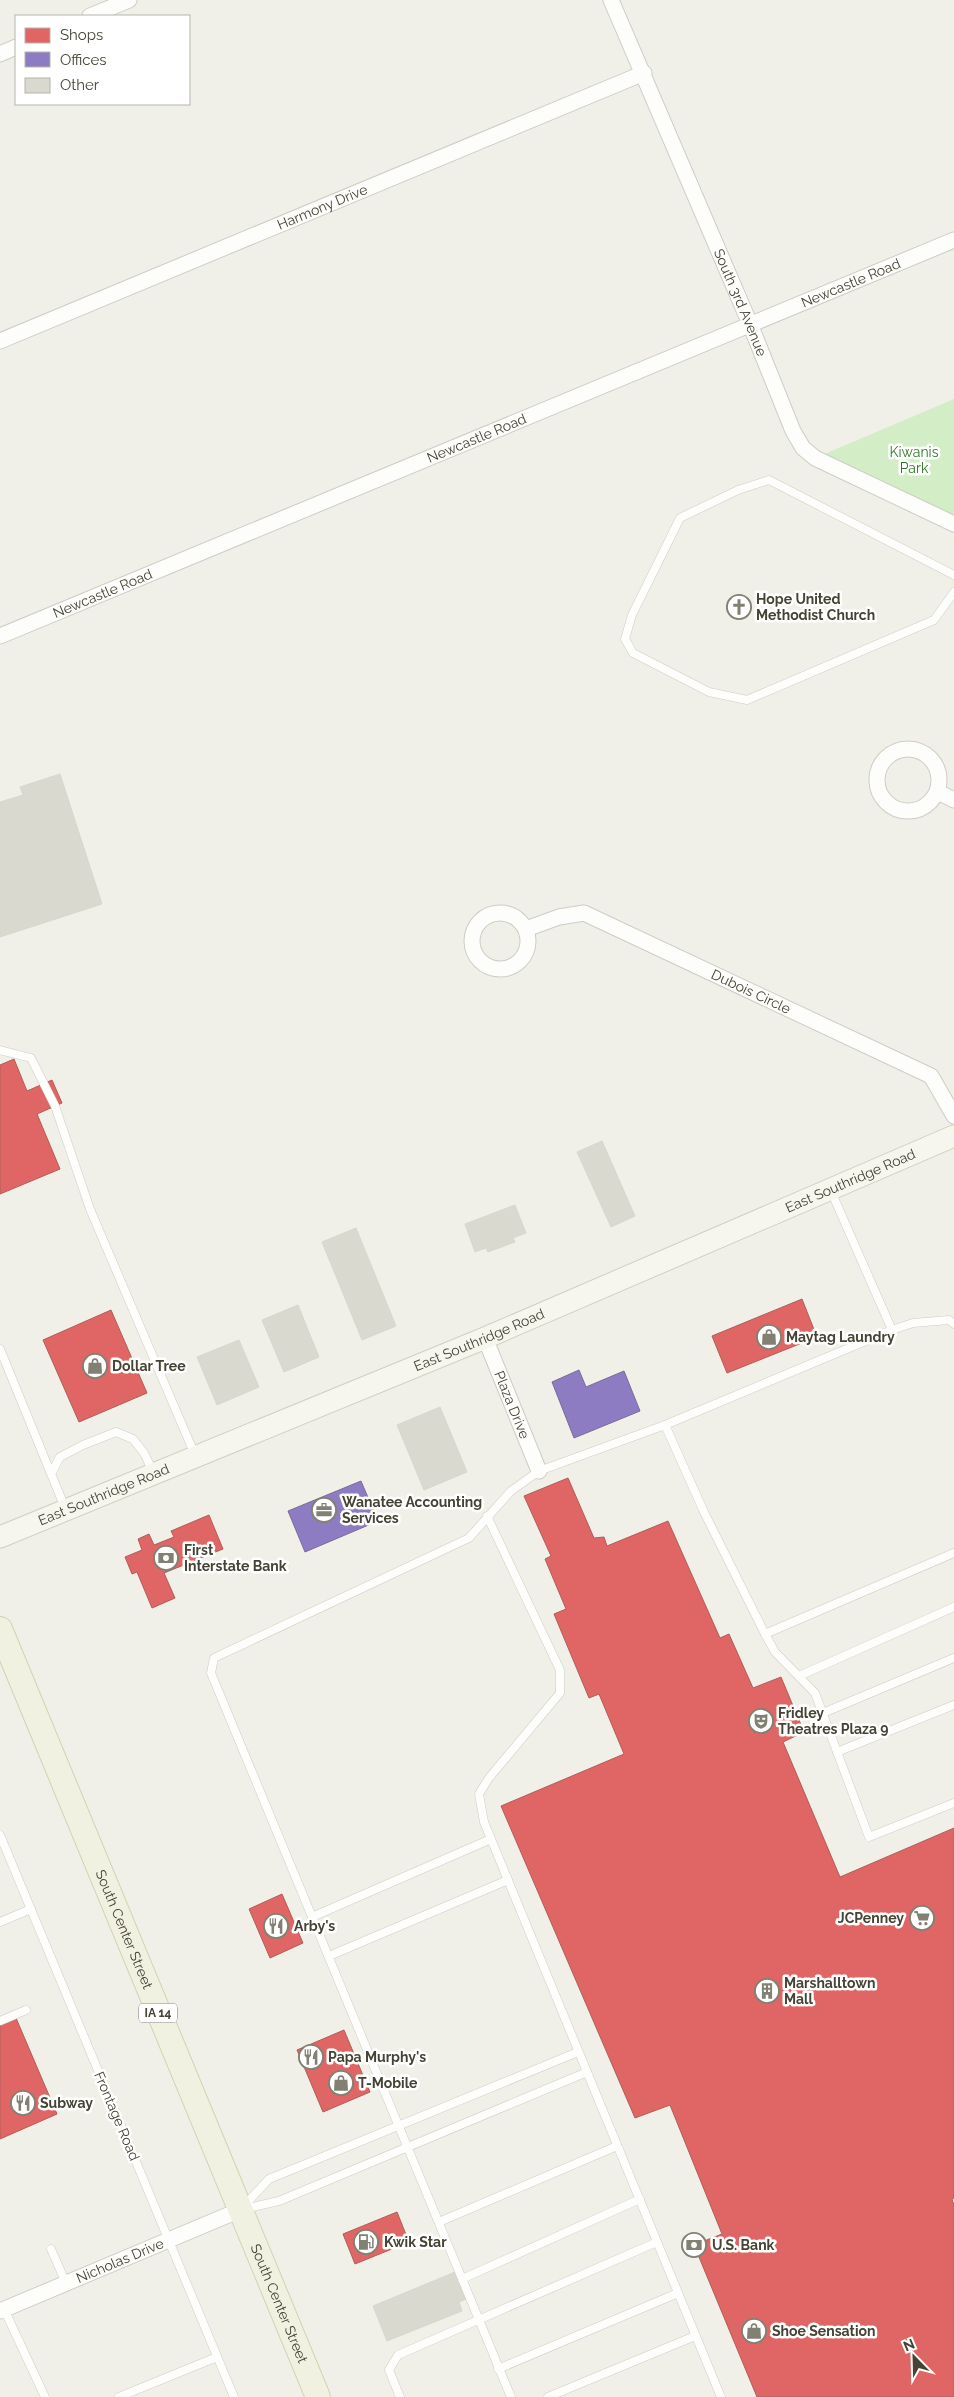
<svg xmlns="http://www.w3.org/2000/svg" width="954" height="2397" font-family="Raleway,sans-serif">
  <rect width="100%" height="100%" fill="#f0f0e8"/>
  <path fill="#d3edc6" d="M 954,399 L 954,524 L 815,458 Z"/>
  <g fill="#e06666" stroke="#b25c57">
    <path d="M 14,1059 L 27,1091 L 52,1080 L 62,1103 L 37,1114 L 60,1169 L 0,1194 L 0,1065 Z"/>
    <path d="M 802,1299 L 817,1337 L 727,1373 L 712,1336 Z"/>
    <path d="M 111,1310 L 147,1393 L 79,1422 L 43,1340 Z"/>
    <path d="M 568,1478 L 594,1538 L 604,1537 L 607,1546 L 668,1521 L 720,1638 L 729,1634 L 753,1688 L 781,1677 L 804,1732 L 783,1742 L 840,1877 L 954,1828 L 954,2198 L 952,2199 L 954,2205 L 954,2397 L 757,2397 L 694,2245 L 722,2234 L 670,2105 L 635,2118 L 501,1806 L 624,1754 L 599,1694 L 589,1698 L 554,1614 L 566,1609 L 545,1559 L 551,1556 L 524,1496 Z"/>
    <path d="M 209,1515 L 223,1549 L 164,1573 L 175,1598 L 152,1608 L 137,1572 L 132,1574 L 125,1557 L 142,1550 L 138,1539 L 149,1534 L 154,1545 L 174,1537 L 171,1531 Z"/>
    <path d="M 282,1894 L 303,1943 L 270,1958 L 249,1909 Z"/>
    <path d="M 16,2018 L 57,2114 L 0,2139 L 0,2024 Z"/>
    <path d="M 344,2030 L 370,2092 L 323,2112 L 297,2050 Z"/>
    <path d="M 397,2212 L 409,2242 L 355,2264 L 343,2234 Z"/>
  </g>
  <g fill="#8e7cc3" stroke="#786b98">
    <path d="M 579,1370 L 586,1387 L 624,1371 L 640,1411 L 574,1438 L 552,1382 Z"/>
    <path d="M 361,1481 L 378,1521 L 305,1552 L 288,1511 Z"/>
  </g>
  <g fill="#d9d9d0" stroke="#d8d7cd">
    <path d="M 60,774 L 102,904 L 0,937 L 0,802 L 23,795 L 20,787 Z"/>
    <path d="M 602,1141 L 635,1216 L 611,1227 L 577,1152 Z"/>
    <path d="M 515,1205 L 526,1233 L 513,1238 L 515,1242 L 488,1252 L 486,1248 L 475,1252 L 465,1224 Z"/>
    <path d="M 356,1228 L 396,1326 L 362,1340 L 322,1242 Z"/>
    <path d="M 298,1305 L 319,1357 L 284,1372 L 262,1320 Z"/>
    <path d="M 239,1340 L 259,1387 L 217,1405 L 197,1357 Z"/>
    <path d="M 440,1407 L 467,1472 L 424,1490 L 397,1425 Z"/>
    <path d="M 455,2272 L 466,2299 L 459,2302 L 462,2311 L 387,2341 L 373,2306 Z"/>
  </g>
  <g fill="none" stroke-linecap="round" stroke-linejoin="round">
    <defs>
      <g id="lane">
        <path d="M 954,575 L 769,480 L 738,490 L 680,518 L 632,615 L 625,639 L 633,653 L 709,692 L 747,700 L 934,620 L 954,592"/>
        <path d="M 0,1050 L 31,1058 L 55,1106 L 90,1209 L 195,1455"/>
        <path d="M 892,1330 L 913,1323 L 949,1320 L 954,1324"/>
        <path d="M 0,1349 L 65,1508"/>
        <path d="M 665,1425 L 892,1330 L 831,1191"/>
        <path d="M 52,1472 L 60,1457 L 83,1445 L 116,1432 L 133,1439 L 144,1453 L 154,1474"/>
        <path d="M 487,1516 L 560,1670 L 560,1693 L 489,1778 L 479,1794 L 484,1822 L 721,2397"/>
        <path d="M 765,1634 L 954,1553"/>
        <path d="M 799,1676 L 954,1607"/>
        <path d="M 823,1713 L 954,1658"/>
        <path d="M 837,1752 L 954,1705"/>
        <path d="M 0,1835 L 234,2397"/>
        <path d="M 312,1917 L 491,1839"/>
        <path d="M 0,1922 L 31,1909"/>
        <path d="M 329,1956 L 508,1880"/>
        <path d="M 0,2021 L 26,2010"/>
        <path d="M 243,2207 L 269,2179 L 578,2052"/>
        <path d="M 244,2209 L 279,2201 L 587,2072"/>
        <path d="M 439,2222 L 617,2146"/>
        <path d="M 51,2249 L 66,2283"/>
        <path d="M 462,2279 L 640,2199"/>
        <path d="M 4,2309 L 45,2397"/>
        <path d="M 498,2369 L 678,2293"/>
        <path d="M 119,2397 L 217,2357"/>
        <path d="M 400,2397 L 389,2370 L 398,2355 L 657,2242"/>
        <path d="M 511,2397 L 211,1673 L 214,1658 L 469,1538 L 511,1491 L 539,1471 L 665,1425 L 704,1512 L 765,1634 L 775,1652 L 815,1693 L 869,1837 L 954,1803"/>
        <path d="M 548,2397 L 695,2336"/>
      </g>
      <g id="street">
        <path id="s1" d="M 611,0 L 750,324 L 793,431 L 803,448 L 815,458 L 954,524"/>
        <path d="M 90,16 L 129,0"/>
        <path d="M 0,54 L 16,47"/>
        <path id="s2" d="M 0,341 L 644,73"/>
        <path id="s3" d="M 0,636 L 954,240"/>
        <circle cx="908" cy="780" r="31"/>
        <path d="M 938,792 L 954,800"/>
        <circle cx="500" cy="941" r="28"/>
        <path id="s4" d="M 526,929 L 559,917 L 584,913 L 931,1076 L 954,1116"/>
        <path id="s5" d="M 485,1338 L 539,1471"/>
        <path id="s6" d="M 0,2311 L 240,2210"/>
      </g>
      <g id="secondary">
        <path id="s7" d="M 0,1537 L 485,1338 L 954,1136"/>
      </g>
      <g id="primary">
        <path id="s8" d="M 0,1629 L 318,2397"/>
      </g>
    </defs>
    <use href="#lane" stroke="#cecdc5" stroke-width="9"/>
    <use href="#street" stroke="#cecdc5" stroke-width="17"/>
    <use href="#secondary" stroke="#d0d0c0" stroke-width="23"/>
    <use href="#primary" stroke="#d3d2b4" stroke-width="26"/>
    <use href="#lane" stroke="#fdfdfc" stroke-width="8"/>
    <use href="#street" stroke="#fdfdfc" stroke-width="15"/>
    <use href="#secondary" stroke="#f6f6ee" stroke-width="21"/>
    <use href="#primary" stroke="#f1f1e2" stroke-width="24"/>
  </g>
  <defs>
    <symbol id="church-ring" viewBox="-11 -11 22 22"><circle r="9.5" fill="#fff" stroke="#818072" stroke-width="1.5"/><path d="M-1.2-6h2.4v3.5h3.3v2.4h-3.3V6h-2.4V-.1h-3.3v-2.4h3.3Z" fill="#818072"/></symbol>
    <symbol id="shop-ring" viewBox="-11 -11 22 22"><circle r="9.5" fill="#fff" stroke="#818072" stroke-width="1.5"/><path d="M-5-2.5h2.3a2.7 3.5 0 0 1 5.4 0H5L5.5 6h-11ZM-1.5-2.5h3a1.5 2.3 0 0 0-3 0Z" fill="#818072"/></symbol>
    <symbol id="office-ring" viewBox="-11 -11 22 22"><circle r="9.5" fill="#fff" stroke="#818072" stroke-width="1.5"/><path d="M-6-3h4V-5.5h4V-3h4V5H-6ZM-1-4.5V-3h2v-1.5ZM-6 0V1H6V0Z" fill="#818072"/></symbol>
    <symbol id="bank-ring" viewBox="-11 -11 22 22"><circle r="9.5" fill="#fff" stroke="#818072" stroke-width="1.5"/><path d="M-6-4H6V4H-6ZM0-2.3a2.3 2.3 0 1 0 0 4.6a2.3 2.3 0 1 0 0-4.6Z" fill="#818072"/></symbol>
    <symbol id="theatre-ring" viewBox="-11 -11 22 22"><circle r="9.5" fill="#fff" stroke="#818072" stroke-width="1.5"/><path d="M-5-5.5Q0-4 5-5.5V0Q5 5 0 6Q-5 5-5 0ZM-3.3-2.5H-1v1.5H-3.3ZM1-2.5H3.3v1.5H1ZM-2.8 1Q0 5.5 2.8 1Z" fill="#818072"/></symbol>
    <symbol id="supermarket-ring" viewBox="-11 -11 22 22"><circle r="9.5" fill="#fff" stroke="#818072" stroke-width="1.5"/><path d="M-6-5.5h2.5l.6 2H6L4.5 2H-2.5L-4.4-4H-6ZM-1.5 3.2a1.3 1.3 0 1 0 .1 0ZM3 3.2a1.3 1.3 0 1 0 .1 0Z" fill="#818072"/></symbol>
    <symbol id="restaurant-ring" viewBox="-11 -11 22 22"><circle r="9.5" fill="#fff" stroke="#818072" stroke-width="1.5"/><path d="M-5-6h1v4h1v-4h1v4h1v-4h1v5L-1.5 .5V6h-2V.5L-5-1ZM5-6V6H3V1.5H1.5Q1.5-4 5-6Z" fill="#818072"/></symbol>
    <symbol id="building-ring" viewBox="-11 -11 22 22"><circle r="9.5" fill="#fff" stroke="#818072" stroke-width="1.5"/><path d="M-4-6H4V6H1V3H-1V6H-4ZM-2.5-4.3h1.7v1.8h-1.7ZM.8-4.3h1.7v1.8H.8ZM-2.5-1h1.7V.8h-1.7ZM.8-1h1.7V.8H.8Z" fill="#818072"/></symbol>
    <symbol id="fuel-ring" viewBox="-11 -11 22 22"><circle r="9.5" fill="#fff" stroke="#818072" stroke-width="1.5"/><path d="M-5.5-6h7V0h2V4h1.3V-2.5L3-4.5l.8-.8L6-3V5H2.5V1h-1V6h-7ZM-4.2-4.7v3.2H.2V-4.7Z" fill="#818072"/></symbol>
  </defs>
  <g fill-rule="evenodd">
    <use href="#church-ring" x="725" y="593" width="28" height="28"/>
    <use href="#shop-ring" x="755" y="1323" width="28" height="28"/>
    <use href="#shop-ring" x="81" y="1352" width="28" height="28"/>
    <use href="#office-ring" x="310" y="1496" width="28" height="28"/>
    <use href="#bank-ring" x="152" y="1544" width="28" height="28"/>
    <use href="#theatre-ring" x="747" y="1707" width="28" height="28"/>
    <use href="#supermarket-ring" x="908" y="1904" width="28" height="28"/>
    <use href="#restaurant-ring" x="262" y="1912" width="28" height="28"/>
    <use href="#building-ring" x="753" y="1977" width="28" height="28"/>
    <use href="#restaurant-ring" x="297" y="2043" width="28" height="28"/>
    <use href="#shop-ring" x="327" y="2069" width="28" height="28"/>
    <use href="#restaurant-ring" x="9" y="2089" width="28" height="28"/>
    <use href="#fuel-ring" x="352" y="2228" width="28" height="28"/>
    <use href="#bank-ring" x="680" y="2231" width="28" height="28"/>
    <use href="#shop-ring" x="740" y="2317" width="28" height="28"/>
  </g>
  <g text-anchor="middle" stroke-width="5" stroke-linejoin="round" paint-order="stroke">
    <rect fill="#fff" stroke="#7d7b70" stroke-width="1" x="139" y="2003.5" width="38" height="19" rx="4"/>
    <g font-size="12" font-weight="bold" fill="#454333">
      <text x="158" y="2017">IA 14</text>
    </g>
    <g font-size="14" fill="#454333" stroke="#fff">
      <text dy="5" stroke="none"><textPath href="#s2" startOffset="349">Harmony Drive</textPath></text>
      <text dy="5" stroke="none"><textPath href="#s3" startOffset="921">Newcastle Road</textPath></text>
      <text dy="5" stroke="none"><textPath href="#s1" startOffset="329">South 3rd Avenue</textPath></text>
      <text dy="5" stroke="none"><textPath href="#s3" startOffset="516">Newcastle Road</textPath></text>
      <text dy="5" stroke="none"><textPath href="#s3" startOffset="111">Newcastle Road</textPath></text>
      <text dy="5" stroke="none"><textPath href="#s4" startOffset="245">Dubois Circle</textPath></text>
      <text dy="5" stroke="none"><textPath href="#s7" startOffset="922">East Southridge Road</textPath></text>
      <text dy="5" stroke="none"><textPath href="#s7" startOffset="518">East Southridge Road</textPath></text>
      <text dy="5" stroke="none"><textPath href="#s5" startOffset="72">Plaza Drive</textPath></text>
      <text dy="5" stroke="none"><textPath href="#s7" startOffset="112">East Southridge Road</textPath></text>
      <text dy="5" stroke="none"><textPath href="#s8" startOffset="325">South Center Street</textPath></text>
      <text transform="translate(117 2116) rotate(67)" y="5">Frontage Road</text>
      <text dy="5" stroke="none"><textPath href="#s6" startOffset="130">Nicholas Drive</textPath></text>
      <text dy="5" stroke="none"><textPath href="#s8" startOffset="730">South Center Street</textPath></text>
    </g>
    <g font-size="14" fill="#2d7a24" stroke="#fff">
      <text x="914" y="457">Kiwanis<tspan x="914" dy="16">Park</tspan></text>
    </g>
    <g font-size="14" font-weight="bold" fill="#454333" stroke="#fff" text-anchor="start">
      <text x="756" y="604">Hope United<tspan x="756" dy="16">Methodist Church</tspan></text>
      <text x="786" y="1342">Maytag Laundry</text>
      <text x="112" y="1371">Dollar Tree</text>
      <text x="342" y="1507">Wanatee Accounting<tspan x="342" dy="16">Services</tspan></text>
      <text x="184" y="1555">First<tspan x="184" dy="16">Interstate Bank</tspan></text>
      <text x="778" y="1718">Fridley<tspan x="778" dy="16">Theatres Plaza 9</tspan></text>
      <text x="904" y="1923" text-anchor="end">JCPenney</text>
      <text x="294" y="1931">Arby's</text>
      <text x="784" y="1988">Marshalltown<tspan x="784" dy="16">Mall</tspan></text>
      <text x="328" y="2062">Papa Murphy's</text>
      <text x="358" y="2088">T-Mobile</text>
      <text x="40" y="2108">Subway</text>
      <text x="384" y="2247">Kwik Star</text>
      <text x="712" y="2250">U.S. Bank</text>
      <text x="772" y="2336">Shoe Sensation</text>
    </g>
  </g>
  <rect x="15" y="15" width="175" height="90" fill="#ffffff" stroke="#b5b4ad"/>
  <rect x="25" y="28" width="25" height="15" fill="#e06666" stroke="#b5b4ad"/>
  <text x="60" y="40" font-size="15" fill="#454333">Shops</text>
  <rect x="25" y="52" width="25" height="15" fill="#8e7cc3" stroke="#b5b4ad"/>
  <text x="60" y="65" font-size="15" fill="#454333">Offices</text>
  <rect x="25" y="78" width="25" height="15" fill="#d9d9d0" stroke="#b5b4ad"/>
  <text x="60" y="90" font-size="15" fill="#454333">Other</text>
  <g transform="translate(914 2357) rotate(337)" stroke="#ffffff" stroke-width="4" paint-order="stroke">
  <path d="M0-4L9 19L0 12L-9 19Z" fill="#454333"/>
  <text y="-8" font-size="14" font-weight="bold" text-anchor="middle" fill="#454333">N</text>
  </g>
</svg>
